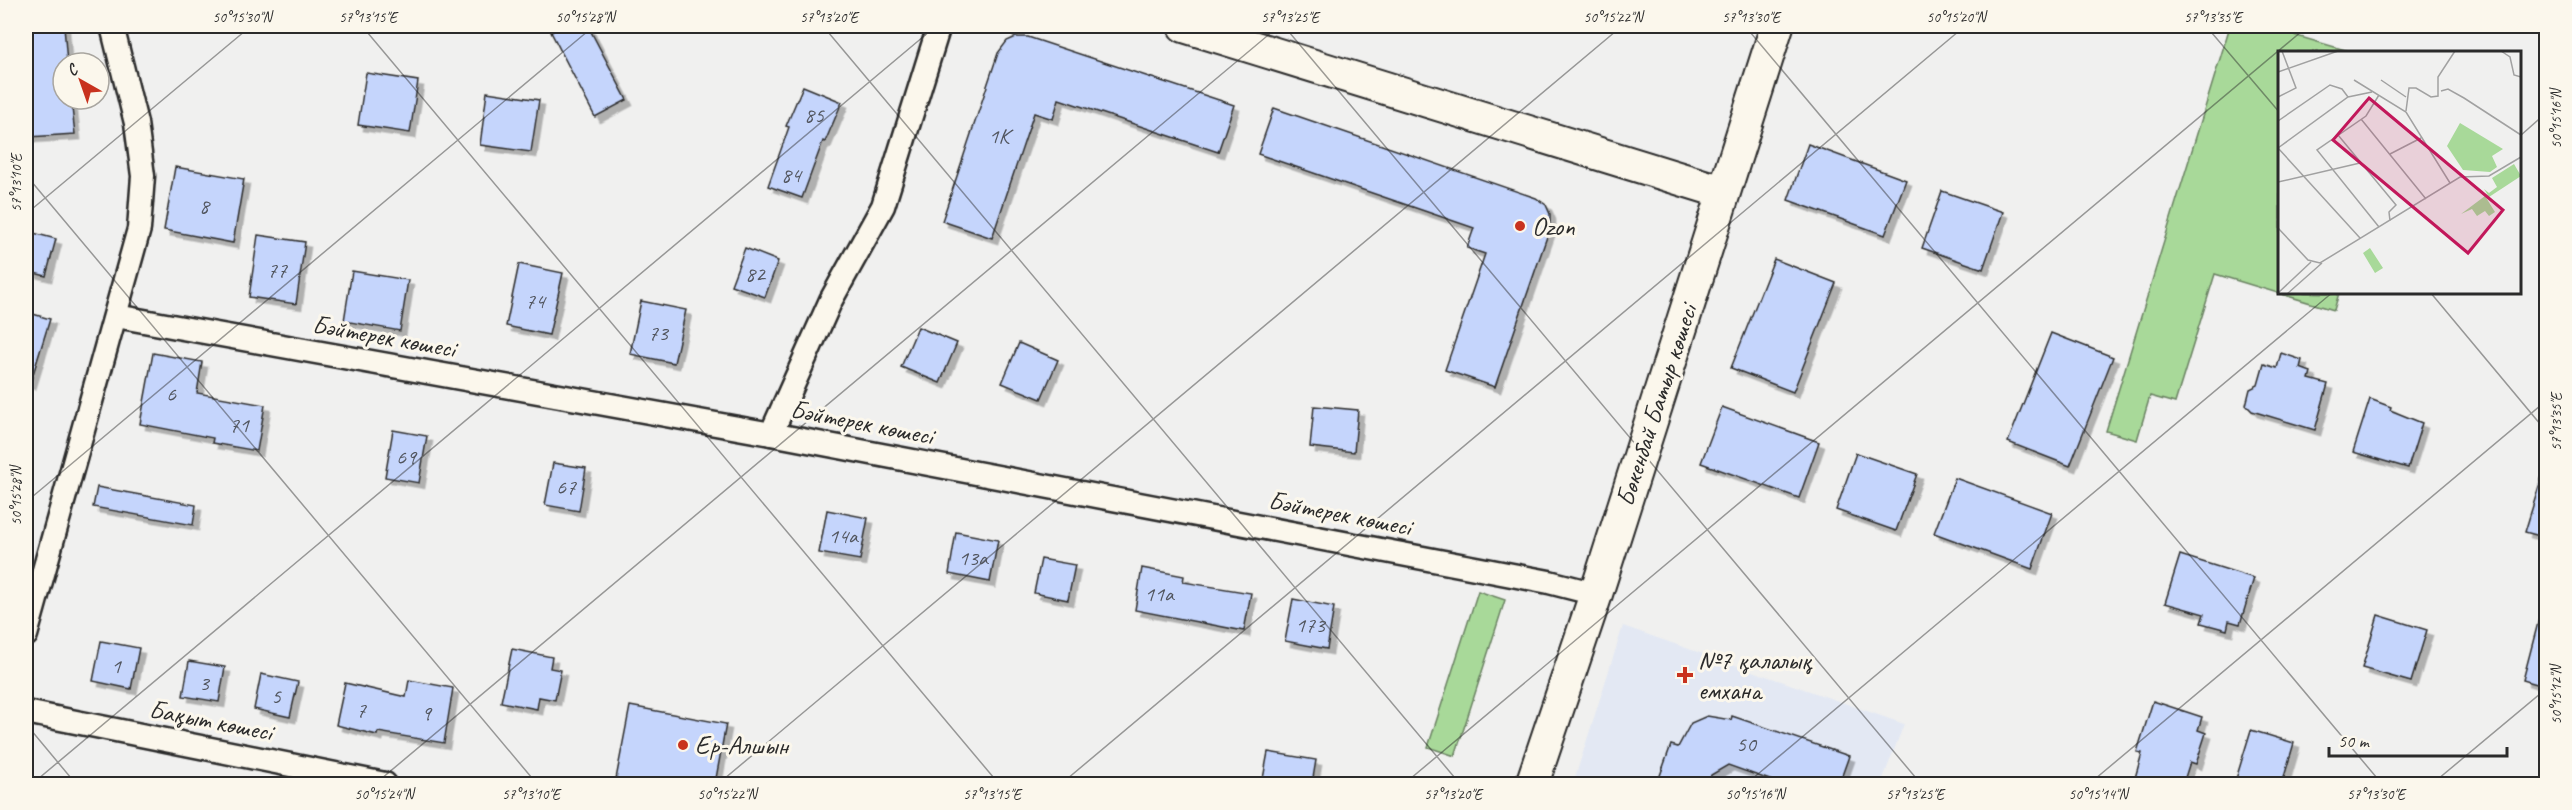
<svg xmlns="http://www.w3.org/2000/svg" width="2572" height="810" font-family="Caveat,sans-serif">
  <defs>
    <filter id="shadow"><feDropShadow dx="5.5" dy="5.5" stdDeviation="0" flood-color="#0004"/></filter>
  </defs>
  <rect width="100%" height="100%" fill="#f0f0ef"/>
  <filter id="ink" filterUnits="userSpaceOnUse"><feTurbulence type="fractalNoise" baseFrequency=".0167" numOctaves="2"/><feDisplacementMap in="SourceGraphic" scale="12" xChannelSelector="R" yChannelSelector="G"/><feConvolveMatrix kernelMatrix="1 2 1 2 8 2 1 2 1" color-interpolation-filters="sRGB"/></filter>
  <g filter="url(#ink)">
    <path fill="#e3e8f3" d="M 1623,626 L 1904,724 L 1881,784 L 1573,784 Z"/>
    <g fill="#a8d999" stroke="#6a8262" stroke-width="1.5">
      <path d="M 2230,26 L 2263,26 L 2352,52 L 2280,52 L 2280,292 L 2339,293 L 2334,310 L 2215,274 L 2175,403 L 2150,396 L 2137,440 L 2106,431 Z"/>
      <path d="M 1478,591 L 1505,600 L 1455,756 L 1428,747 Z"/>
    </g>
    <g fill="#c5d5fc" stroke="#2b2b2b" stroke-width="1.5" filter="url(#shadow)">
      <path d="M 26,26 L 64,26 L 67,63 L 63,63 L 63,99 L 71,99 L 75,134 L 29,137 L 26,104 Z"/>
      <path d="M 563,26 L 588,26 L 627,100 L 595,117 L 551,32 Z"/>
      <path d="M 1016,37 L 1028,37 L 1234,105 L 1218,152 L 1059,99 L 1053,119 L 1034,113 L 992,238 L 942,221 L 998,53 L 1007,41 Z"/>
      <path d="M 366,73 L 418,81 L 410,133 L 358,125 Z"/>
      <path d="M 803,86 L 842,102 L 825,142 L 823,141 L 802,198 L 768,186 L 789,127 L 786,126 Z"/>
      <path d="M 487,92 L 539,100 L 531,152 L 480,145 Z"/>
      <path d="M 1274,108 L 1536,198 L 1546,205 L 1550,214 L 1550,228 L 1495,387 L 1445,370 L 1485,254 L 1467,248 L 1474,228 L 1258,154 Z"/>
      <path d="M 1808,144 L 1906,180 L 1885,235 L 1788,200 Z"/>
      <path d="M 175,167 L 244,179 L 233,243 L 164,230 Z"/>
      <path d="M 1942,191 L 2003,212 L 1983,269 L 1922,248 Z"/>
      <path d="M 26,231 L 56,239 L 46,276 L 26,271 Z"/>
      <path d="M 258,235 L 305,242 L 296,304 L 249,297 Z"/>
      <path d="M 745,248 L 778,261 L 765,297 L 731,285 Z"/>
      <path d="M 1774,259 L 1836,283 L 1793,392 L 1731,368 Z"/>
      <path d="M 519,264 L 563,273 L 549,335 L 506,326 Z"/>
      <path d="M 352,271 L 408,280 L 400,331 L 344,321 Z"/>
      <path d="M 641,301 L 686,310 L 674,363 L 630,354 Z"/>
      <path d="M 26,312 L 50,319 L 30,384 L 26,383 Z"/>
      <path d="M 918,327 L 957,343 L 940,383 L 901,367 Z"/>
      <path d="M 2051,333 L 2113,357 L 2070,466 L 2008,442 Z"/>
      <path d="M 1019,343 L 1058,360 L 1041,399 L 1002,383 Z"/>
      <path d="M 153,353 L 202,362 L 197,393 L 265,405 L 257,451 L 212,443 L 213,438 L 140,424 Z"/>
      <path d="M 2281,353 L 2302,360 L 2300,368 L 2311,372 L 2309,379 L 2328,384 L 2315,430 L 2252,411 L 2246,405 L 2250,389 L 2258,385 L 2264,364 L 2277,368 Z"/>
      <path d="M 2370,399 L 2391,407 L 2390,410 L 2422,423 L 2408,468 L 2353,452 Z"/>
      <path d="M 1314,406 L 1358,410 L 1354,452 L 1310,447 Z"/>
      <path d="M 1722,407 L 1819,442 L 1799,498 L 1701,463 Z"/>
      <path d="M 393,430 L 427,436 L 419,483 L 385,477 Z"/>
      <path d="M 1856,453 L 1917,474 L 1896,531 L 1836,510 Z"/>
      <path d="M 553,463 L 586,468 L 579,511 L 545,505 Z"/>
      <path d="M 2542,476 L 2547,477 L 2547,538 L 2525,532 Z"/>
      <path d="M 1955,478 L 2052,513 L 2032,569 L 1934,533 Z"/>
      <path d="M 97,487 L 196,505 L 193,525 L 93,507 Z"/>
      <path d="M 827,510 L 868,518 L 860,560 L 819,553 Z"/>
      <path d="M 956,532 L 998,540 L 990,582 L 949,574 Z"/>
      <path d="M 2180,555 L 2254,578 L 2240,624 L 2229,621 L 2227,630 L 2201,623 L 2204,614 L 2165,603 Z"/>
      <path d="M 1041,559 L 1075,565 L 1068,600 L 1034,593 Z"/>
      <path d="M 1142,568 L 1184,576 L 1183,582 L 1251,593 L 1244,631 L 1135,610 Z"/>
      <path d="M 1293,599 L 1334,607 L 1327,649 L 1285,641 Z"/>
      <path d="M 2378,615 L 2427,630 L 2411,682 L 2362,668 Z"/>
      <path d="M 2540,615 L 2547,616 L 2547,687 L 2523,680 Z"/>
      <path d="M 101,641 L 139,648 L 131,689 L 93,681 Z"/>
      <path d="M 512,649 L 552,657 L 550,668 L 561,670 L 555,700 L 539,697 L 537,709 L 501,702 Z"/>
      <path d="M 189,661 L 225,667 L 219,702 L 183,696 Z"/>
      <path d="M 261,674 L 298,682 L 290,717 L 254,709 Z"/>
      <path d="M 409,680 L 453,688 L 444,743 L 378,732 L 377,735 L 336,725 L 345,683 L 406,697 Z"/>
      <path d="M 2153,701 L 2202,717 L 2198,730 L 2206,733 L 2196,764 L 2190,762 L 2183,784 L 2155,784 L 2135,778 L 2142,753 L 2137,752 Z"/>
      <path d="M 630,706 L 726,724 L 715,784 L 615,784 Z"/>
      <path d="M 1707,716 L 1731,720 L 1732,716 L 1849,756 L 1839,784 L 1781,784 L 1728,765 L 1711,775 L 1708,784 L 1657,784 L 1671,745 L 1678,747 L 1691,723 Z"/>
      <path d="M 2251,730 L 2294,743 L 2282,784 L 2256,784 L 2236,779 Z"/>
      <path d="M 1268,752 L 1316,760 L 1312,784 L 1262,784 Z"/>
    </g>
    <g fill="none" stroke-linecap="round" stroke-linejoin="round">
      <defs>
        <g id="street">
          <path d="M 116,316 L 771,434 L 1549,582 L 1596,594"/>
          <path d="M 771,434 L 831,300 L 883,206 L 939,26"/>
          <path d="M 26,635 L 139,229 L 143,176 L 136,123 L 112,26"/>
          <path d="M 26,712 L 385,784"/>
        </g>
        <g id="secondary">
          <path d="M 1184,26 L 1723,192"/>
          <path d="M 1532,784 L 1596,594 L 1777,26"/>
        </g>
      </defs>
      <use href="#street" stroke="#2b2b2b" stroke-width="27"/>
      <use href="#secondary" stroke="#2b2b2b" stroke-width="36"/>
      <use href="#street" stroke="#fbf7ec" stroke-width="22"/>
      <use href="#secondary" stroke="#fbf7ec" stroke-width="32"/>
    </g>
  </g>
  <path fill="none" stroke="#2b2b2b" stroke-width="1.5" stroke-opacity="0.45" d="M 362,26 L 999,784M 823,26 L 1460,784M 1284,26 L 1921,784M 1745,26 L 2382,784M 2206,26 L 2280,113M 2520,136 L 2546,113M 26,175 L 537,784M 26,214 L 251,26M 2430,292 L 2546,431M 26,502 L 594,26M 26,724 L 76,784M 32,784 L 936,26M 375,784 L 1279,26M 718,784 L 1622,26M 1061,784 L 1965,26M 1404,784 L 2308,26M 1746,784 L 2333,292M 2089,784 L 2546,401M 2432,784 L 2546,689"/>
  <g fill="#c8321e" stroke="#fbf7ec" stroke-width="2">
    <circle cx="1520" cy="226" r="6"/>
    <path d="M1682 666h6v6h6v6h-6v6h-6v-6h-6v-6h6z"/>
    <circle cx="683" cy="745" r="6"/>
  </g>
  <g text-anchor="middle" stroke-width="6" stroke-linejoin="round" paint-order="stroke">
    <g font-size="22" fill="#52565f">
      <text x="814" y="122">85</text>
      <text x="999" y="143">1К</text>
      <text x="791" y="182">84</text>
      <text x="204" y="213">8</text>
      <text x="277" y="277">77</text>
      <text x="755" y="281">82</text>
      <text x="535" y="308">74</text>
      <text x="658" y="340">73</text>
      <text x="171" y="401">6</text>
      <text x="239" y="432">71</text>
      <text x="406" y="464">69</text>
      <text x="566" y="494">67</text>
      <text x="843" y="543">14а</text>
      <text x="973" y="565">13а</text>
      <text x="1159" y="601">11а</text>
      <text x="1310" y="632">173</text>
      <text x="116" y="673">1</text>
      <text x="204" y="690">3</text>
      <text x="276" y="703">5</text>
      <text x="361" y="717">7</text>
      <text x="426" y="720">9</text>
      <text x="1746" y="751">50</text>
    </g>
    <g font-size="26" fill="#2b2b2b" stroke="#fbf7ec" text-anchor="start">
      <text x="1532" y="235">Ozon</text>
      <text x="1698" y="669">№7 қалалық<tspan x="1698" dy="30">емхана</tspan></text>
      <text x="695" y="754">Ер-Алшын</text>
    </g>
    <g font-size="26" fill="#2b2b2b" stroke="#fbf7ec">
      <text transform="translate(384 336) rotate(10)" y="9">Бәйтерек көшесі</text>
      <text transform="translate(1656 405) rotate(-72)" y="9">Бөкенбай Батыр көшесі</text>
      <text transform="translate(862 422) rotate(11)" y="9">Бәйтерек көшесі</text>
      <text transform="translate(1340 513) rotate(11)" y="9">Бәйтерек көшесі</text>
      <text transform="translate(211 720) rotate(11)" y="9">Бақыт көшесі</text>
    </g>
  </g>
  <g transform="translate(2278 51)">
    <rect width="243" height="243" fill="#f0f0ef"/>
    <path d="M 182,72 L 225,98 L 214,105 L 219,116 L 212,121 L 185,119 L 169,95 ZM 236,113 L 243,125 L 211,146 L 206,138 L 211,142 L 219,136 L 214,127 ZM 207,145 L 217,161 L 211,165 L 207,160 L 199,165 L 194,158 L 183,163 ZM 92,197 L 105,217 L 97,222 L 85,202 Z" fill="#a8d999"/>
    <path fill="none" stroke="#a1a1a1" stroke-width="1.5" d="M 223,0 L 232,6 L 236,24 L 243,26M 0,21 L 60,0M 76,29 L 128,61 L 172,132M 103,29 L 128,46M 163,40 L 170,38 L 186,47 L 243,84M 0,46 L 18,37 L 4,0M 128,60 L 131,37 L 138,37 L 153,46 L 160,45 L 160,26 L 177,0M 83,68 L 148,148M 0,70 L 52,34 L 64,38 L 70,46M 60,84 L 118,154 L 111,161 L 112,170M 0,97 L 82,187M 0,97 L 70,46 L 94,41M 112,103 L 143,87M 0,131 L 82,112M 101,176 L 39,99 L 88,65 L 101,44M 0,177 L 30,209 L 42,212 L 182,126 L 211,125 L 243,106M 0,242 L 33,211M 9,243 L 44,212"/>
    <path fill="#c2185b" fill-opacity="0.15" stroke="#c2185b" stroke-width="3" d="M 91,47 L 225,159 L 190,202 L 55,89 Z"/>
    <rect width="243" height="243" fill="none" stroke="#2b2b2b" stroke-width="3"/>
  </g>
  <rect width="2572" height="810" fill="none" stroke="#fbf7ec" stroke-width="66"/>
  <g transform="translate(81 81) rotate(320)"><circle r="28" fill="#fbf7ec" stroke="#a8a59f" stroke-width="1.5"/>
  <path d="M0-4.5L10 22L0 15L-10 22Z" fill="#c8321e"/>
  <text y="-9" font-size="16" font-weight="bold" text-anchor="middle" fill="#2b2b2b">С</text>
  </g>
  <path d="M2329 747v9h178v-9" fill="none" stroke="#2b2b2b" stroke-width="3"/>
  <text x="2338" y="747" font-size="18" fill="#2b2b2b" stroke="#fbf7ec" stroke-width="4.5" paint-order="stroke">50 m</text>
  <rect x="33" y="33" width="2506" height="744" fill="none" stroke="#2b2b2b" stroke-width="2"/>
  <g font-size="15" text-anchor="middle" fill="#2b2b2b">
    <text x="242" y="22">50°15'30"N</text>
    <text x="368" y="22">57°13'15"E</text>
    <text x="585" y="22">50°15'28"N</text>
    <text x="829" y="22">57°13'20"E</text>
    <text x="1290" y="22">57°13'25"E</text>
    <text x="1613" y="22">50°15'22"N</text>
    <text x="1751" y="22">57°13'30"E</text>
    <text x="1956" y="22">50°15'20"N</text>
    <text x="2213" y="22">57°13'35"E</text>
    <text transform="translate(2556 119) rotate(-90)" y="5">50°15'16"N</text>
    <text transform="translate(16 183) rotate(-90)" y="5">57°13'10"E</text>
    <text transform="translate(2556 422) rotate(-90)" y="5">57°13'35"E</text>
    <text transform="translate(16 496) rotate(-90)" y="5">50°15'28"N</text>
    <text transform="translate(2556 695) rotate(-90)" y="5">50°15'12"N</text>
    <text x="384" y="799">50°15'24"N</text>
    <text x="531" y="799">57°13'10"E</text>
    <text x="727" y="799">50°15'22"N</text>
    <text x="992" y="799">57°13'15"E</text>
    <text x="1453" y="799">57°13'20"E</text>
    <text x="1755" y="799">50°15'16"N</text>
    <text x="1915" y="799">57°13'25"E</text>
    <text x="2098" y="799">50°15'14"N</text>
    <text x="2376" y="799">57°13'30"E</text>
  </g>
</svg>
